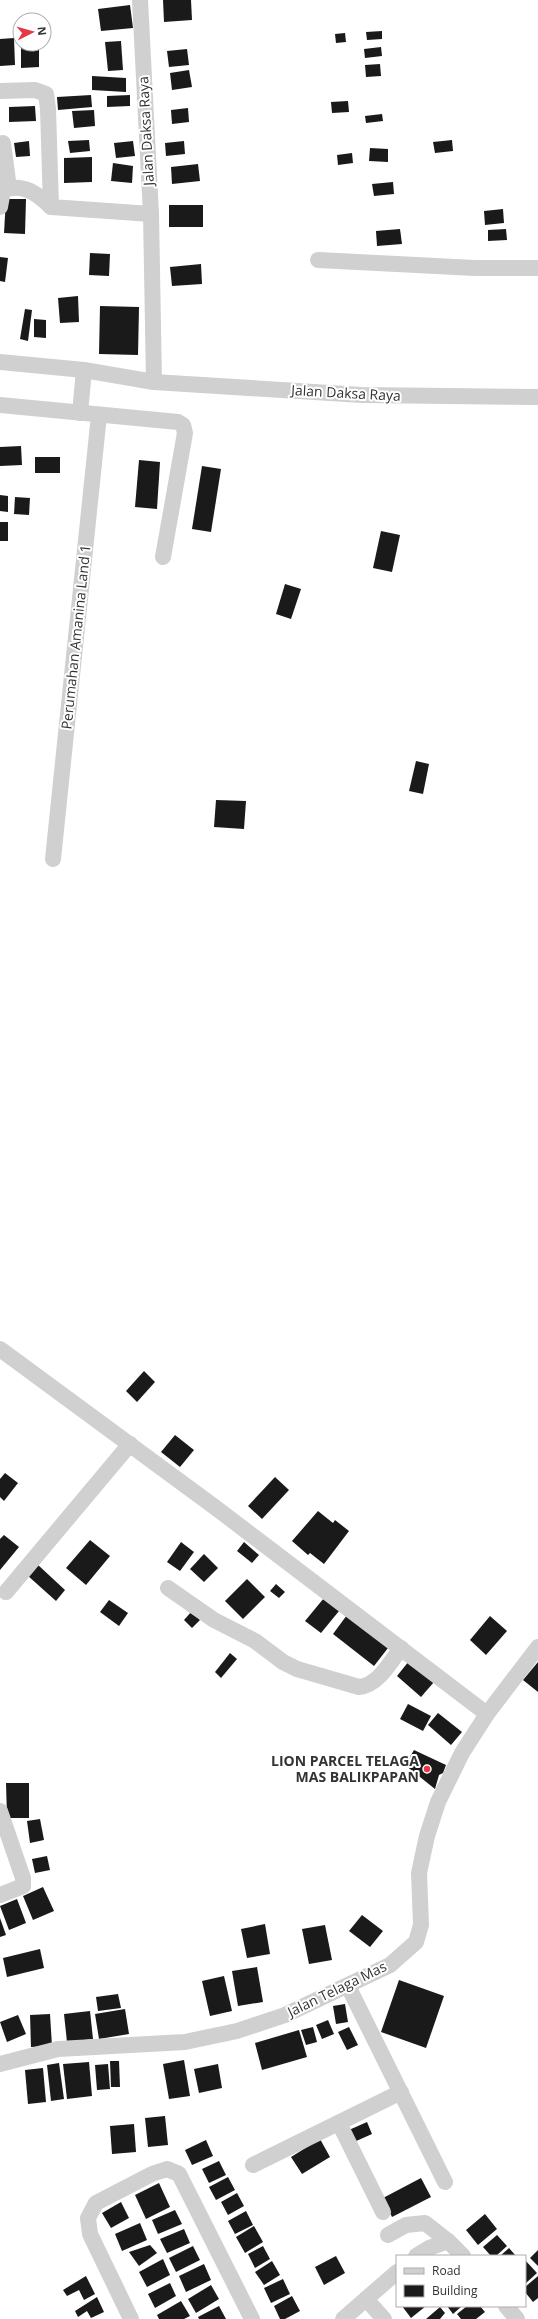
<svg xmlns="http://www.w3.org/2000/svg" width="538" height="2319" font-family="'Open Sans',sans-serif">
  <rect width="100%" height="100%" fill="#fff"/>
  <g fill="#1a1a1a">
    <path d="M 163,0 L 191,0 L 192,20 L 164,22 Z"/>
    <path d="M 130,5 L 133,28 L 101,31 L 98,9 Z"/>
    <path d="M 382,31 L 382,39 L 367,40 L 366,32 Z"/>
    <path d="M 345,33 L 346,42 L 336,43 L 335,34 Z"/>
    <path d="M 14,38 L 15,65 L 0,66 L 0,39 Z"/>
    <path d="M 121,41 L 123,70 L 108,71 L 105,42 Z"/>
    <path d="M 21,44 L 39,44 L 39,67 L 21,68 Z"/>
    <path d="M 381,47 L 382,56 L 365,58 L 364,49 Z"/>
    <path d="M 187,49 L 189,65 L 169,67 L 167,51 Z"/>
    <path d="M 380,64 L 381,76 L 366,77 L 365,65 Z"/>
    <path d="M 189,70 L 192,87 L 172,90 L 170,73 Z"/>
    <path d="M 92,76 L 126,78 L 126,92 L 92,90 Z"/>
    <path d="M 91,95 L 92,107 L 58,110 L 57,97 Z"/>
    <path d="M 130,95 L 130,106 L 107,107 L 107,96 Z"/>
    <path d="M 348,101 L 349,112 L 332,113 L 331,102 Z"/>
    <path d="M 35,106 L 36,121 L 9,122 L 9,107 Z"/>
    <path d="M 188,108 L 189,122 L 172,124 L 171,110 Z"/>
    <path d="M 94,110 L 95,126 L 74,128 L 72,111 Z"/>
    <path d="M 382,114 L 383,121 L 366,123 L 365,116 Z"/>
    <path d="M 89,140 L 90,151 L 70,153 L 68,141 Z"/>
    <path d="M 452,140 L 453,151 L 435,153 L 433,142 Z"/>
    <path d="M 29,141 L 30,156 L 16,157 L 14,143 Z"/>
    <path d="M 133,141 L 135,156 L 116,158 L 114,143 Z"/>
    <path d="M 184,141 L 185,154 L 166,156 L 165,143 Z"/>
    <path d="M 370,148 L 388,149 L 388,162 L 369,161 Z"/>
    <path d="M 352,153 L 353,163 L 338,165 L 337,155 Z"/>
    <path d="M 92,157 L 92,182 L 64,183 L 64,158 Z"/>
    <path d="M 113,163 L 133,166 L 132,183 L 111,181 Z"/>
    <path d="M 198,164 L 200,181 L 172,184 L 171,167 Z"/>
    <path d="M 393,182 L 394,194 L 374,196 L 372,184 Z"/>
    <path d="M 6,199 L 26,199 L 25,234 L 4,233 Z"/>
    <rect x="169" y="205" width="34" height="22"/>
    <path d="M 503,209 L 504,223 L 485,225 L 484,211 Z"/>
    <path d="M 400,229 L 402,244 L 377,246 L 376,231 Z"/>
    <path d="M 506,229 L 507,240 L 488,241 L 488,230 Z"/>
    <path d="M 90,253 L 110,254 L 109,276 L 89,275 Z"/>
    <path d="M 0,257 L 8,258 L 5,282 L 0,281 Z"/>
    <path d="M 201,264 L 202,284 L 172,286 L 170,267 Z"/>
    <path d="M 78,296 L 79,322 L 60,323 L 58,298 Z"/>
    <path d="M 100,306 L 139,307 L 138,355 L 99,354 Z"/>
    <path d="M 25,309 L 32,310 L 28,341 L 20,339 Z"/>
    <path d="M 34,319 L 46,320 L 46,338 L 34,337 Z"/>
    <path d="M 21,446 L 22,465 L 0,466 L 0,447 Z"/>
    <rect x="35" y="457" width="25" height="16"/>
    <path d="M 139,460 L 160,462 L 157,509 L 135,507 Z"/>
    <path d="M 202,466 L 221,469 L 211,532 L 192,529 Z"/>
    <path d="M 0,495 L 8,496 L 8,512 L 0,511 Z"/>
    <path d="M 15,497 L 30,498 L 29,515 L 14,514 Z"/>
    <rect x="0" y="522" width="8" height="19"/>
    <path d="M 381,531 L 400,535 L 392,572 L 373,568 Z"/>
    <path d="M 285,584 L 301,589 L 291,619 L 276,614 Z"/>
    <path d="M 416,761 L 429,764 L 423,794 L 409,791 Z"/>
    <path d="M 216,800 L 246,801 L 244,829 L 214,827 Z"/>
    <path d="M 144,1371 L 155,1382 L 137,1402 L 126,1391 Z"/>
    <path d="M 175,1435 L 194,1450 L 180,1467 L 161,1452 Z"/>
    <path d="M 5,1473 L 18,1483 L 4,1501 L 0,1497 L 0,1479 Z"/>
    <path d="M 275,1477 L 289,1490 L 262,1519 L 248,1506 Z"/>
    <path d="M 318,1511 L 333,1523 L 335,1520 L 349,1531 L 324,1564 L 310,1553 L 308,1555 L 292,1541 Z"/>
    <path d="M 4,1535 L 19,1547 L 0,1570 L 0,1539 Z"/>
    <path d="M 90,1540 L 110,1556 L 86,1585 L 66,1568 Z"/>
    <path d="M 181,1542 L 194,1552 L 180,1571 L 167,1562 Z"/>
    <path d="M 244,1542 L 259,1555 L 252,1563 L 237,1551 Z"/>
    <path d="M 204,1554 L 218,1568 L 204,1582 L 190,1569 Z"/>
    <path d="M 37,1564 L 65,1590 L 56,1601 L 27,1575 Z"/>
    <path d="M 247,1579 L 265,1597 L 243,1619 L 225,1601 Z"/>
    <path d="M 276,1584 L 285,1592 L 279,1598 L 270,1591 Z"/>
    <path d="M 324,1598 L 339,1611 L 321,1633 L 305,1621 Z"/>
    <path d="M 109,1600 L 128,1613 L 119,1626 L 100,1612 Z"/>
    <path d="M 192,1611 L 200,1620 L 192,1628 L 184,1620 Z"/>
    <path d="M 347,1615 L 388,1648 L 374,1666 L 333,1634 Z"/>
    <path d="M 490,1616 L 507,1631 L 486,1655 L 470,1640 Z"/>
    <path d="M 230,1653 L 237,1659 L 221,1678 L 215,1672 Z"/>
    <path d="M 409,1661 L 434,1682 L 421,1697 L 397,1676 Z"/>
    <path d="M 538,1662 L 538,1692 L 523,1680 Z"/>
    <path d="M 408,1704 L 431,1716 L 423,1731 L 400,1719 Z"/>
    <path d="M 438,1713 L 462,1732 L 451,1745 L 428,1725 Z"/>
    <path d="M 414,1750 L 446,1765 L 443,1773 L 439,1775 L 435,1789 L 405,1765 Z"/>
    <path d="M 6,1783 L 29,1783 L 29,1818 L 7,1818 Z"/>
    <path d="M 40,1819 L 44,1840 L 30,1843 L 27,1821 Z"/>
    <path d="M 47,1856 L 50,1870 L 35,1873 L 32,1859 Z"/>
    <path d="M 43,1887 L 54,1911 L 33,1920 L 23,1896 Z"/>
    <path d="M 17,1899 L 26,1923 L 9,1930 L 0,1906 Z"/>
    <path d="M 362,1915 L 383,1931 L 370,1947 L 349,1931 Z"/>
    <path d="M 0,1918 L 6,1935 L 0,1937 Z"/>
    <path d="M 265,1924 L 270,1954 L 247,1958 L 241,1929 Z"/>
    <path d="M 325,1925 L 332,1960 L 309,1964 L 302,1929 Z"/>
    <path d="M 40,1949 L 44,1968 L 7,1977 L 3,1958 Z"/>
    <path d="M 257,1967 L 263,2002 L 238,2006 L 232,1971 Z"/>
    <path d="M 224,1976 L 232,2011 L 210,2016 L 202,1981 Z"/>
    <path d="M 399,1980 L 444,1996 L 426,2048 L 381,2032 Z"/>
    <path d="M 118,1994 L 121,2008 L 98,2011 L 96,1997 Z"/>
    <path d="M 345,2004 L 348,2022 L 336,2024 L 333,2006 Z"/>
    <path d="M 125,2009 L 129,2034 L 99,2039 L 95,2014 Z"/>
    <path d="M 90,2011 L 93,2039 L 67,2042 L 64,2014 Z"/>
    <path d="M 50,2014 L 52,2046 L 31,2047 L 30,2015 Z"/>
    <path d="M 18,2015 L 26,2034 L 7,2042 L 0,2022 Z"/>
    <path d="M 328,2020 L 334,2034 L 322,2039 L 316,2025 Z"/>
    <path d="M 313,2027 L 317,2042 L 306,2045 L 301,2030 Z"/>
    <path d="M 349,2027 L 358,2045 L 347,2050 L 338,2032 Z"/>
    <path d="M 299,2030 L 307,2057 L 262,2070 L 255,2043 Z"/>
    <path d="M 184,2060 L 190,2096 L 169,2099 L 163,2064 Z"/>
    <path d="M 110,2061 L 119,2061 L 120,2087 L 111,2087 Z"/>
    <path d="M 89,2062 L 92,2096 L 67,2099 L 63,2064 Z"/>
    <path d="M 59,2063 L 64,2099 L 51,2101 L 47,2065 Z"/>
    <path d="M 108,2064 L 110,2089 L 97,2090 L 95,2065 Z"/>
    <path d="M 218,2064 L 222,2088 L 199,2093 L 194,2069 Z"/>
    <path d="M 43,2068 L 46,2102 L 28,2104 L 25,2070 Z"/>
    <path d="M 165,2116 L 168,2145 L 148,2147 L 145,2118 Z"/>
    <path d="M 367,2122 L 372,2134 L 354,2142 L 349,2130 Z"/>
    <path d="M 134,2124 L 136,2152 L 112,2154 L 110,2126 Z"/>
    <path d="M 320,2139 L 330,2157 L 302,2174 L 291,2157 Z"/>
    <path d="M 206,2140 L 213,2156 L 192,2165 L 185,2150 Z"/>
    <path d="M 219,2161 L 226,2175 L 209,2183 L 202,2169 Z"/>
    <path d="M 228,2177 L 235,2190 L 216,2200 L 209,2187 Z"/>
    <path d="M 421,2178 L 431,2197 L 392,2217 L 383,2198 Z"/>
    <path d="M 159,2183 L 170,2207 L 146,2219 L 135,2195 Z"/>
    <path d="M 237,2193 L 244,2206 L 228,2215 L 221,2202 Z"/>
    <path d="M 121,2202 L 129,2218 L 111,2228 L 102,2213 Z"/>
    <path d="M 175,2210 L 182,2224 L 158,2234 L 152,2220 Z"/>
    <path d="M 246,2211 L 253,2225 L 235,2234 L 228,2221 Z"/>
    <path d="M 485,2214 L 497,2229 L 478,2245 L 466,2230 Z"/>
    <path d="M 140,2223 L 147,2240 L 122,2251 L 115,2234 Z"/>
    <path d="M 254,2226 L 263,2242 L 245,2253 L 236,2237 Z"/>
    <path d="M 184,2229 L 190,2243 L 167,2253 L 160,2239 Z"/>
    <path d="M 497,2235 L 507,2246 L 496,2256 L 491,2256 L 483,2247 Z"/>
    <path d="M 150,2245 L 157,2253 L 139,2266 L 129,2252 Z"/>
    <path d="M 193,2246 L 200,2260 L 176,2272 L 169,2258 Z"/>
    <path d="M 263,2246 L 270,2259 L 255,2268 L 248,2254 Z"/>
    <path d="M 509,2248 L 516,2256 L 500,2256 Z"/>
    <path d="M 538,2250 L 538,2266 L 530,2258 Z"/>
    <path d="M 336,2256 L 345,2273 L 324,2285 L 315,2267 Z"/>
    <path d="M 163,2259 L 170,2275 L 147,2287 L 139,2272 Z"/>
    <path d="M 525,2260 L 537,2273 L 525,2284 Z"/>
    <path d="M 272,2261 L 280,2275 L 264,2285 L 255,2272 Z"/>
    <path d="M 204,2264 L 211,2280 L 186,2292 L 179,2276 Z"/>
    <path d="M 86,2276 L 95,2294 L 84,2300 L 79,2290 L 67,2296 L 63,2290 Z"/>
    <path d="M 538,2276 L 538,2298 L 533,2302 L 525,2292 L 525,2287 Z"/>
    <path d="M 283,2279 L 290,2294 L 271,2303 L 264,2288 Z"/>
    <path d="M 170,2283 L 176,2296 L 155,2308 L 148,2294 Z"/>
    <path d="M 211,2285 L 219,2299 L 196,2313 L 188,2299 Z"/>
    <path d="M 292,2296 L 300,2311 L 285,2319 L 280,2319 L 274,2306 Z"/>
    <path d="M 97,2297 L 104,2312 L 91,2318 L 87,2311 L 78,2317 L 75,2311 Z"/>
    <path d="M 181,2301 L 190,2316 L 184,2319 L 159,2319 L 157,2315 Z"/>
    <path d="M 219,2306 L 226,2319 L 199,2319 L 198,2317 Z"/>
    <path d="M 402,2306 L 426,2306 L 411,2318 Z"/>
    <path d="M 447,2306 L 462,2306 L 453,2314 Z"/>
    <path d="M 467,2306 L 480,2306 L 485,2312 L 476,2319 L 461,2319 L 457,2314 Z"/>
    <path d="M 440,2307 L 445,2313 L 440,2319 L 426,2319 Z"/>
  </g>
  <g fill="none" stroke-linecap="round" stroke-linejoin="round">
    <g stroke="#d0d0d0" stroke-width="16">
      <path d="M 140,0 L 151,214 L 154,382"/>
      <path d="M 0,91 L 35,90 L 46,94 L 48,109 L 51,207 L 151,214"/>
      <path d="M 3,143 L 9,188"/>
      <path d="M 0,207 L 3,190 C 23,183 37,193 51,207"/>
      <path d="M 318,260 L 475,268 L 538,268"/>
      <path d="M 0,362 L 84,370 L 154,382 L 362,395 L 538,397"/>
      <path d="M 0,405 L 178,422 L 183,425 L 185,433 L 163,557"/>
      <path d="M 80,413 L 84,370"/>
      <path d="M 53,859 L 99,415"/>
      <path d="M 0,1349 L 216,1508 L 487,1714"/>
      <path d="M 168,1588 L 214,1620 L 255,1641 L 283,1662 L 297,1669 L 359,1687 C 378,1685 390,1663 401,1648"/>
      <path d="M 6,1592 L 130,1444"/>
      <path d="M 0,1811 L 23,1878 L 23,1886 L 0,1895"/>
      <path d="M 348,1986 L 445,2182"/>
      <path d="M 0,2064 L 58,2049 L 185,2042 L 237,2031 L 285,2015 L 390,1965 L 416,1942 L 421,1925 L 419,1873 L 427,1836 L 438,1802 L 462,1753 L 487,1714 L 538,1647"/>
      <path d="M 339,2123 L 383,2212"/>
      <path d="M 253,2165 L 401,2092"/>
      <path d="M 388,2235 L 406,2225 L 425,2223 L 448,2241"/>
      <path d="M 416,2256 L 429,2248 L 448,2241 L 463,2256"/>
      <path d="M 366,2299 L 384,2319"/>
      <path d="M 506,2306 L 517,2319"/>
      <path d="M 131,2319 L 90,2234 L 88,2218 L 96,2203 L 152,2174 L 167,2169 L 179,2174 L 252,2319"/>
      <path d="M 343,2319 L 397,2272"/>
    </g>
  </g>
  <circle fill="#e63946" stroke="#fff" stroke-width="1.5" cx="427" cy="1769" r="4"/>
  <g text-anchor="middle" stroke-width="4" stroke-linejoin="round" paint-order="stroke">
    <g font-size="14" fill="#333" stroke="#fff">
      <text transform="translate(146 131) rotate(-93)" y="5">Jalan Daksa Raya</text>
      <text transform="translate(346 393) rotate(3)" y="5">Jalan Daksa Raya</text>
      <text transform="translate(76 637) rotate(-84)" y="5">Perumahan Amanina Land 1</text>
      <text transform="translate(337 1989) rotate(-26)" y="5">Jalan Telaga Mas</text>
    </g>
    <g font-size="14" font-weight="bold" fill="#333" stroke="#fff" text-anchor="end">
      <text x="419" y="1766">LION PARCEL TELAGA<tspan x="419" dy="16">MAS BALIKPAPAN</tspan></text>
    </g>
  </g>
  <rect x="396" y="2255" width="130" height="52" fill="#ffffff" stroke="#adadad"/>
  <rect x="404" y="2268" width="20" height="6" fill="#d0d0d0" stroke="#adadad"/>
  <text x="432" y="2275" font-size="12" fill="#333333">Road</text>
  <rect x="404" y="2285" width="20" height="12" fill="#1a1a1a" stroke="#adadad"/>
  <text x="432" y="2295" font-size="12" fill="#333333">Building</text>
  <g transform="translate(32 32) rotate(84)"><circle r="19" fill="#ffffff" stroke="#adadad"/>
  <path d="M0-3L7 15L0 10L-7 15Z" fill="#e63946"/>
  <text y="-6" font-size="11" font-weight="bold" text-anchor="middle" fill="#333333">N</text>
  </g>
</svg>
